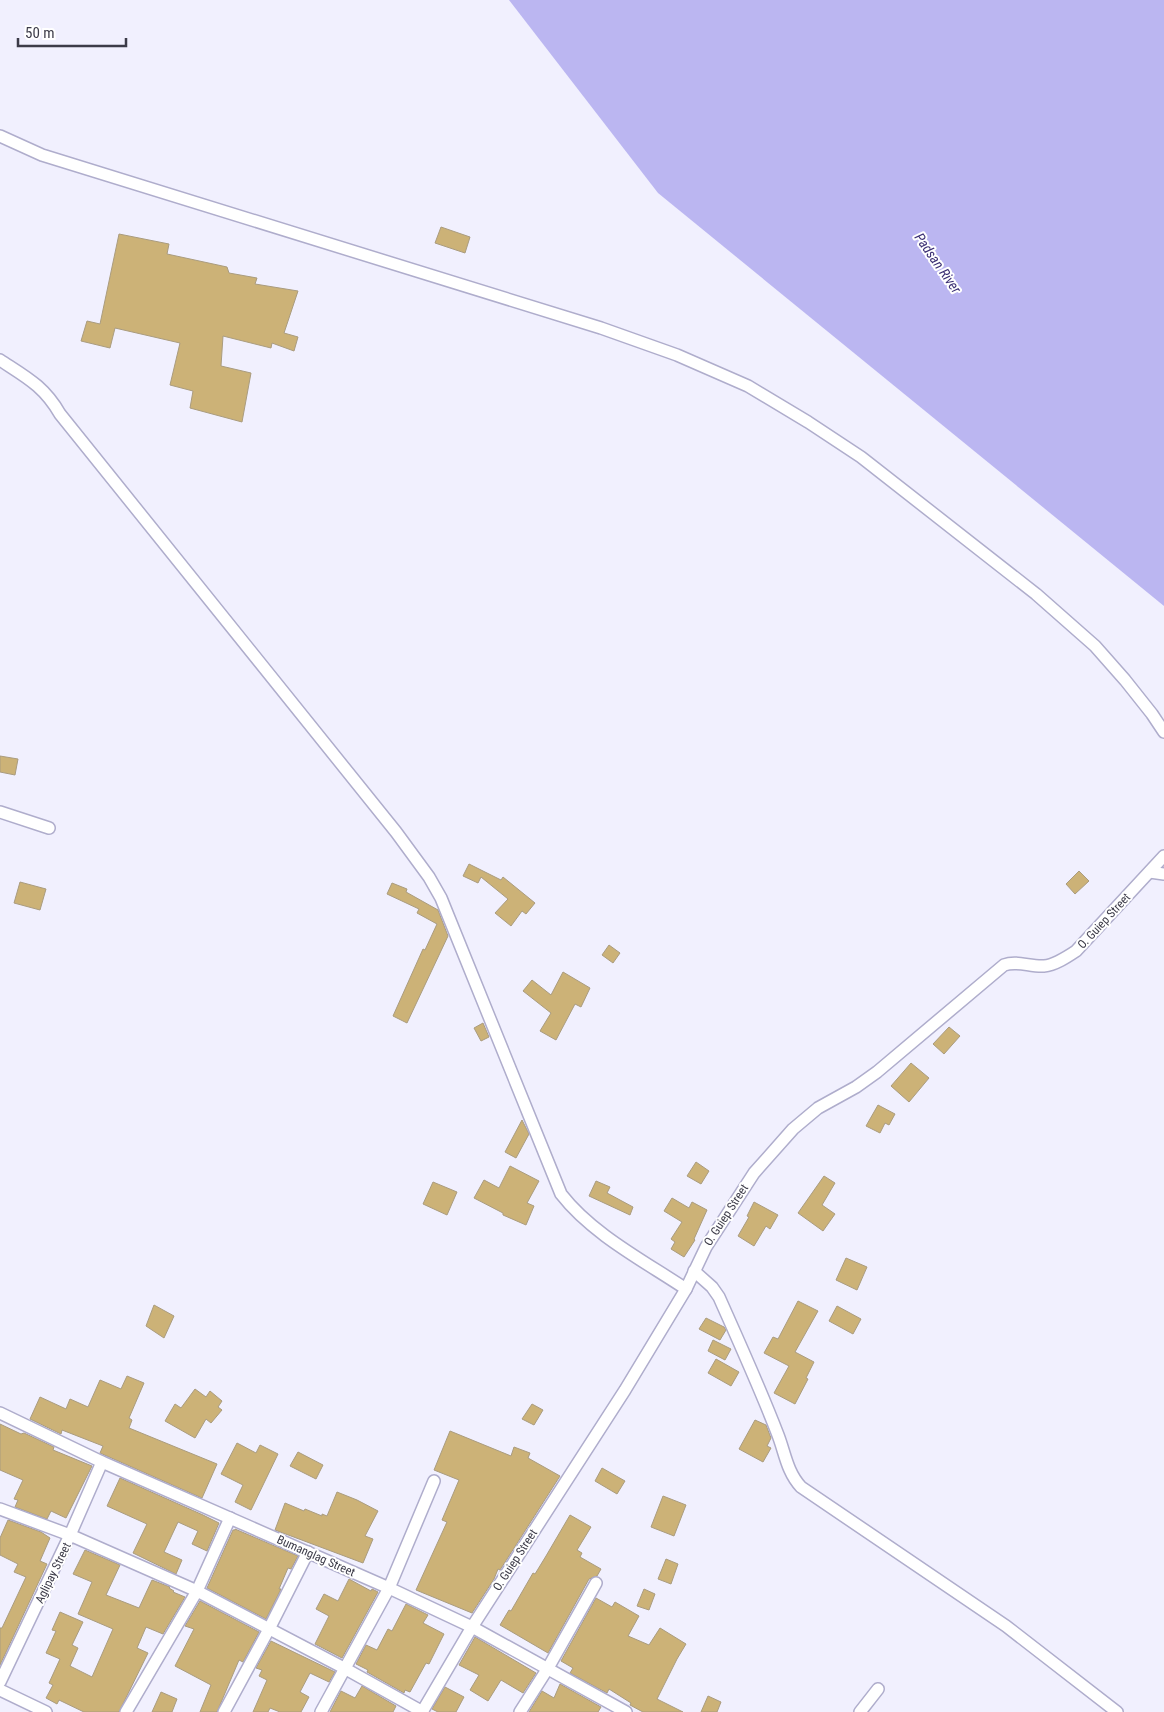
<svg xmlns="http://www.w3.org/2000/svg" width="1164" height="1712" font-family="'Roboto Condensed',sans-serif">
  <rect width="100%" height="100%" fill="#f1f0fe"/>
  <path fill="#bbb6f1" d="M 509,0 L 1164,0 L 1164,606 L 658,193 Z"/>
  <g fill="#ccb277" stroke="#aa9c7f">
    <path d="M 441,227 L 470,237 L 465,253 L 435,243 Z"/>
    <path d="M 119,234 L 169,244 L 167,254 L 227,267 L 229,273 L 257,278 L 255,284 L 298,291 L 284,333 L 298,337 L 294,351 L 272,343 L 271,348 L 223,336 L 221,366 L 251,373 L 242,422 L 190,408 L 193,391 L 170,385 L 180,343 L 115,328 L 110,348 L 81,341 L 87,321 L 100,324 Z"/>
    <path d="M 0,756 L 18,759 L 15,775 L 0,772 Z"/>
    <path d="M 469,864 L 501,880 L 503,877 L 535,903 L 526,914 L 522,911 L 511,926 L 495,913 L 508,899 L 481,877 L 478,883 L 463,876 Z"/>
    <path d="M 1079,871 L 1089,881 L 1075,894 L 1066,884 Z"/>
    <path d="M 20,882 L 46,889 L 40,910 L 14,903 Z"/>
    <path d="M 392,883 L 407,889 L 406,892 L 438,910 L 448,936 L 407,1023 L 393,1016 L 423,949 L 425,950 L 437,924 L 417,913 L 419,909 L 387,894 Z"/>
    <path d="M 609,945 L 620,953 L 613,963 L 602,955 Z"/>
    <path d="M 563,972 L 590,988 L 581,1007 L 575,1004 L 556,1040 L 540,1031 L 551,1013 L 523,991 L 532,980 L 551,995 Z"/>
    <path d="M 483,1023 L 489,1037 L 481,1041 L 474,1028 Z"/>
    <path d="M 949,1027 L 960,1036 L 944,1054 L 933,1044 Z"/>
    <path d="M 911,1063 L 929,1078 L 909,1102 L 891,1086 Z"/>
    <path d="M 878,1105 L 895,1114 L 889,1125 L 885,1123 L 880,1133 L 866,1126 Z"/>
    <path d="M 522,1120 L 529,1134 L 516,1158 L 505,1152 Z"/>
    <path d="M 696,1162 L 709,1171 L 701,1184 L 687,1176 Z"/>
    <path d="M 510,1166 L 539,1181 L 527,1203 L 534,1206 L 526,1225 L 503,1215 L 503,1213 L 474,1198 L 484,1180 L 499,1188 Z"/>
    <path d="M 824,1176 L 835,1183 L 822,1205 L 835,1214 L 823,1231 L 798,1213 Z"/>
    <path d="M 596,1181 L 610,1187 L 607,1193 L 633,1207 L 630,1215 L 589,1196 Z"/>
    <path d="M 433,1182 L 457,1192 L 447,1215 L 423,1204 Z"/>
    <path d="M 672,1198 L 689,1208 L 692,1202 L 707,1210 L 694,1239 L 695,1240 L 684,1257 L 671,1249 L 675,1242 L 671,1239 L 682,1222 L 664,1211 Z"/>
    <path d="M 754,1202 L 778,1215 L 770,1229 L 766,1226 L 754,1246 L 738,1236 L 749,1217 L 747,1216 Z"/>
    <path d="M 846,1258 L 867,1267 L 857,1290 L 836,1280 Z"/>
    <path d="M 798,1301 L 818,1311 L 795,1352 L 814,1362 L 806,1378 L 808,1379 L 795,1404 L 774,1393 L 789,1366 L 764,1353 L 773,1337 L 778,1339 Z"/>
    <path d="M 154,1305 L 174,1316 L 164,1338 L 146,1326 Z"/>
    <path d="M 837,1306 L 861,1319 L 853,1334 L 829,1321 Z"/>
    <path d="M 706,1318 L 724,1327 L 726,1330 L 720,1340 L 699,1329 Z"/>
    <path d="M 713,1340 L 731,1349 L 725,1360 L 708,1351 Z"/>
    <path d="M 716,1359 L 739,1372 L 731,1386 L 708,1373 Z"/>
    <path d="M 127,1376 L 144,1383 L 129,1418 L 132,1420 L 129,1428 L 217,1464 L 202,1498 L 100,1453 L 103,1446 L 62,1430 L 61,1434 L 30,1419 L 40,1397 L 66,1409 L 70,1399 L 88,1407 L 100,1380 L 121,1389 Z"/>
    <path d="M 195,1389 L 206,1397 L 210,1391 L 222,1401 L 218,1407 L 222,1410 L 211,1423 L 206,1419 L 195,1438 L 165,1421 L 175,1404 L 181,1408 Z"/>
    <path d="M 532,1404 L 543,1410 L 534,1425 L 522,1419 Z"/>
    <path d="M 755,1420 L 766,1425 L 771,1438 L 767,1446 L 771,1448 L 763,1462 L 739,1449 Z"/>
    <path d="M 0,1424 L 21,1434 L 24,1433 L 54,1447 L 53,1450 L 92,1466 L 66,1518 L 51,1511 L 47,1519 L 15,1507 L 18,1500 L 14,1499 L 23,1480 L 0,1470 Z"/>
    <path d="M 450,1431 L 511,1456 L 514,1447 L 530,1453 L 528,1458 L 560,1476 L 500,1570 L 498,1569 L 494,1579 L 472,1613 L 416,1590 L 447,1522 L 442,1520 L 459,1480 L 434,1470 Z"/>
    <path d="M 237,1443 L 256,1453 L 260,1445 L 278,1454 L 251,1510 L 235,1502 L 243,1485 L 221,1474 Z"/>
    <path d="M 298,1452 L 323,1465 L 316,1479 L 290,1466 Z"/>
    <path d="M 602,1468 L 625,1481 L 617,1494 L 595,1481 Z"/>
    <path d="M 120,1478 L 203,1515 L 219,1523 L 207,1551 L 192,1544 L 198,1531 L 178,1522 L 164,1552 L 182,1560 L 176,1574 L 133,1553 L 147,1524 L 107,1506 Z"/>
    <path d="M 337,1492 L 357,1500 L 378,1511 L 365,1536 L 373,1539 L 363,1563 L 275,1530 L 285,1503 L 304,1511 L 305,1509 L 322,1516 L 322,1514 L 327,1516 Z"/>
    <path d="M 663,1496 L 686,1505 L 674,1536 L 651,1527 Z"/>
    <path d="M 570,1515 L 591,1527 L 577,1550 L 582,1553 L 580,1557 L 601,1569 L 597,1576 L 589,1579 L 548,1653 L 500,1625 L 509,1610 L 511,1611 L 533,1573 L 535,1574 L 546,1556 Z"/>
    <path d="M 8,1520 L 41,1532 L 50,1538 L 40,1561 L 47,1564 L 0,1665 L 0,1628 L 2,1628 L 26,1577 L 14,1572 L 18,1564 L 0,1555 L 0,1538 Z"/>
    <path d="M 235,1529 L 298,1556 L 291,1569 L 288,1568 L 279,1589 L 281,1589 L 266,1619 L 207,1588 L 233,1530 L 235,1530 Z"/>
    <path d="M 85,1550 L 120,1565 L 106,1595 L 139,1608 L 152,1580 L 170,1587 L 169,1588 L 174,1591 L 173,1592 L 185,1597 L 163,1634 L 146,1627 L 137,1648 L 148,1653 L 119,1712 L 84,1712 L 59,1700 L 57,1704 L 46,1698 L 53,1685 L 49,1683 L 60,1659 L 46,1653 L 56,1631 L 52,1630 L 60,1612 L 83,1622 L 72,1645 L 78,1648 L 70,1666 L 92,1677 L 113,1629 L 78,1614 L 92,1582 L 73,1574 Z"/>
    <path d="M 666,1559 L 678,1564 L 671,1584 L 658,1579 Z"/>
    <path d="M 349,1579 L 371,1591 L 372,1589 L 378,1592 L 342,1658 L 315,1644 L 329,1616 L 316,1609 L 324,1594 L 338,1601 Z"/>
    <path d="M 644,1589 L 655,1594 L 649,1610 L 637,1606 Z"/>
    <path d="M 596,1598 L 612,1607 L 615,1602 L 639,1616 L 628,1636 L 649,1645 L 660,1628 L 686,1644 L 677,1659 L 657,1699 L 683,1712 L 643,1712 L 630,1705 L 631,1703 L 609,1689 L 607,1693 L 570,1673 L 573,1668 L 561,1661 Z"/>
    <path d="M 200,1601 L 259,1632 L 243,1662 L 239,1660 L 217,1712 L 200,1712 L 211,1685 L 175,1666 L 194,1629 L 185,1626 Z"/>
    <path d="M 406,1604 L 428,1615 L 423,1623 L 444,1634 L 429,1664 L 426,1663 L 410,1692 L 405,1690 L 404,1693 L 367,1672 L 368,1670 L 356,1664 L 366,1645 L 377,1650 L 388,1629 L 392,1631 Z"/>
    <path d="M 475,1637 L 536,1673 L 523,1693 L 501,1680 L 488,1701 L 470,1690 L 479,1675 L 459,1665 Z"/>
    <path d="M 271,1641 L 335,1672 L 329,1682 L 310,1673 L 300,1692 L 309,1697 L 301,1712 L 280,1712 L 270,1708 L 268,1712 L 253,1712 L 267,1680 L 259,1676 L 262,1670 L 256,1668 Z"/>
    <path d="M 560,1684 L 601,1707 L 598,1712 L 529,1712 L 542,1691 L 554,1698 Z"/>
    <path d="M 362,1686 L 396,1706 L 393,1712 L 330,1712 L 341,1691 L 355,1698 Z"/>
    <path d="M 445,1687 L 464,1697 L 456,1712 L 438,1712 L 432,1709 Z"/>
    <path d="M 161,1692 L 177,1699 L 172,1712 L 152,1712 Z"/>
    <path d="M 708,1696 L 721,1702 L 717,1712 L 701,1712 Z"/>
  </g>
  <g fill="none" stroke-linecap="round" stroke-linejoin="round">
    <defs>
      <g id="minor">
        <path d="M 0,136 L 42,155 L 601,328 L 677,355 L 748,386 L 808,422 L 861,457 L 1036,594 L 1095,646 L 1125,680 L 1152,714 L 1164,732"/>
        <path d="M 0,360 C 26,377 44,386 60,414 L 396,832 L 429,877 L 441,898 L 561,1194 C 592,1234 644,1261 686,1289"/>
        <path d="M 0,812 L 49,828"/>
        <path d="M 1150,872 L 1164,874"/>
        <path d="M 694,1271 L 712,1287 L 719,1297 C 739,1342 760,1388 778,1435 C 785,1453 787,1472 801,1487 L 1006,1626 L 1117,1712"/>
        <path d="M 0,1413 L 102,1462 L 389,1588 L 472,1627 L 626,1712"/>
        <path d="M 0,1509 L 70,1535 L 197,1591 L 344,1668 L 423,1712"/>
        <path d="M 0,1682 L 70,1535 L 102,1462"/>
        <path d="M 0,1690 L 46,1712"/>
        <path d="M 126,1712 L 197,1591 L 230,1518"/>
        <path d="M 224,1712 L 269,1629 L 308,1552"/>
        <path d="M 321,1712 L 389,1588 L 434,1481"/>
        <path d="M 422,1712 L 472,1627 L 625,1390 L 686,1289 L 706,1247 L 754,1173 L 793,1129 L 818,1108 L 856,1087 L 877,1072 L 1004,965 C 1017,960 1030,967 1044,966 C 1055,965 1067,957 1076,951 L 1164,856"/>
        <path d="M 520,1712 L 548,1668 L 596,1583"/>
        <path d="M 860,1712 L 878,1689"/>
      </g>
    </defs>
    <use href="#minor" stroke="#afadcc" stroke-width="14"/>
    <use href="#minor" stroke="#fff" stroke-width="11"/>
  </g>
  <g text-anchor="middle" stroke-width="4" stroke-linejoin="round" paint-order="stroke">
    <g font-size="12" fill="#3c3b48" stroke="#fff">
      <text transform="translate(1104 921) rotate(-47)" y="4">O. Guiep Street</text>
      <text transform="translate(726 1215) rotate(-57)" y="4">O. Guiep Street</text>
      <text transform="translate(316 1556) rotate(24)" y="4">Bumanglag Street</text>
      <text transform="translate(515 1560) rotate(-57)" y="4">O. Guiep Street</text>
      <text transform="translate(53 1573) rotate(-64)" y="4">Aglipay Street</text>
    </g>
    <g font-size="14" font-style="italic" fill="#3b2f73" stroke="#fff">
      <text transform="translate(938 263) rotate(55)" y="5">Padsan River</text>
    </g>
  </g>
  <path d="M18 38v8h108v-8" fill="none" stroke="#3c3b48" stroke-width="2.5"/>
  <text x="25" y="38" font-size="15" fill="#3c3b48" stroke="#ffffff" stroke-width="4" paint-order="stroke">50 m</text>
</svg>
